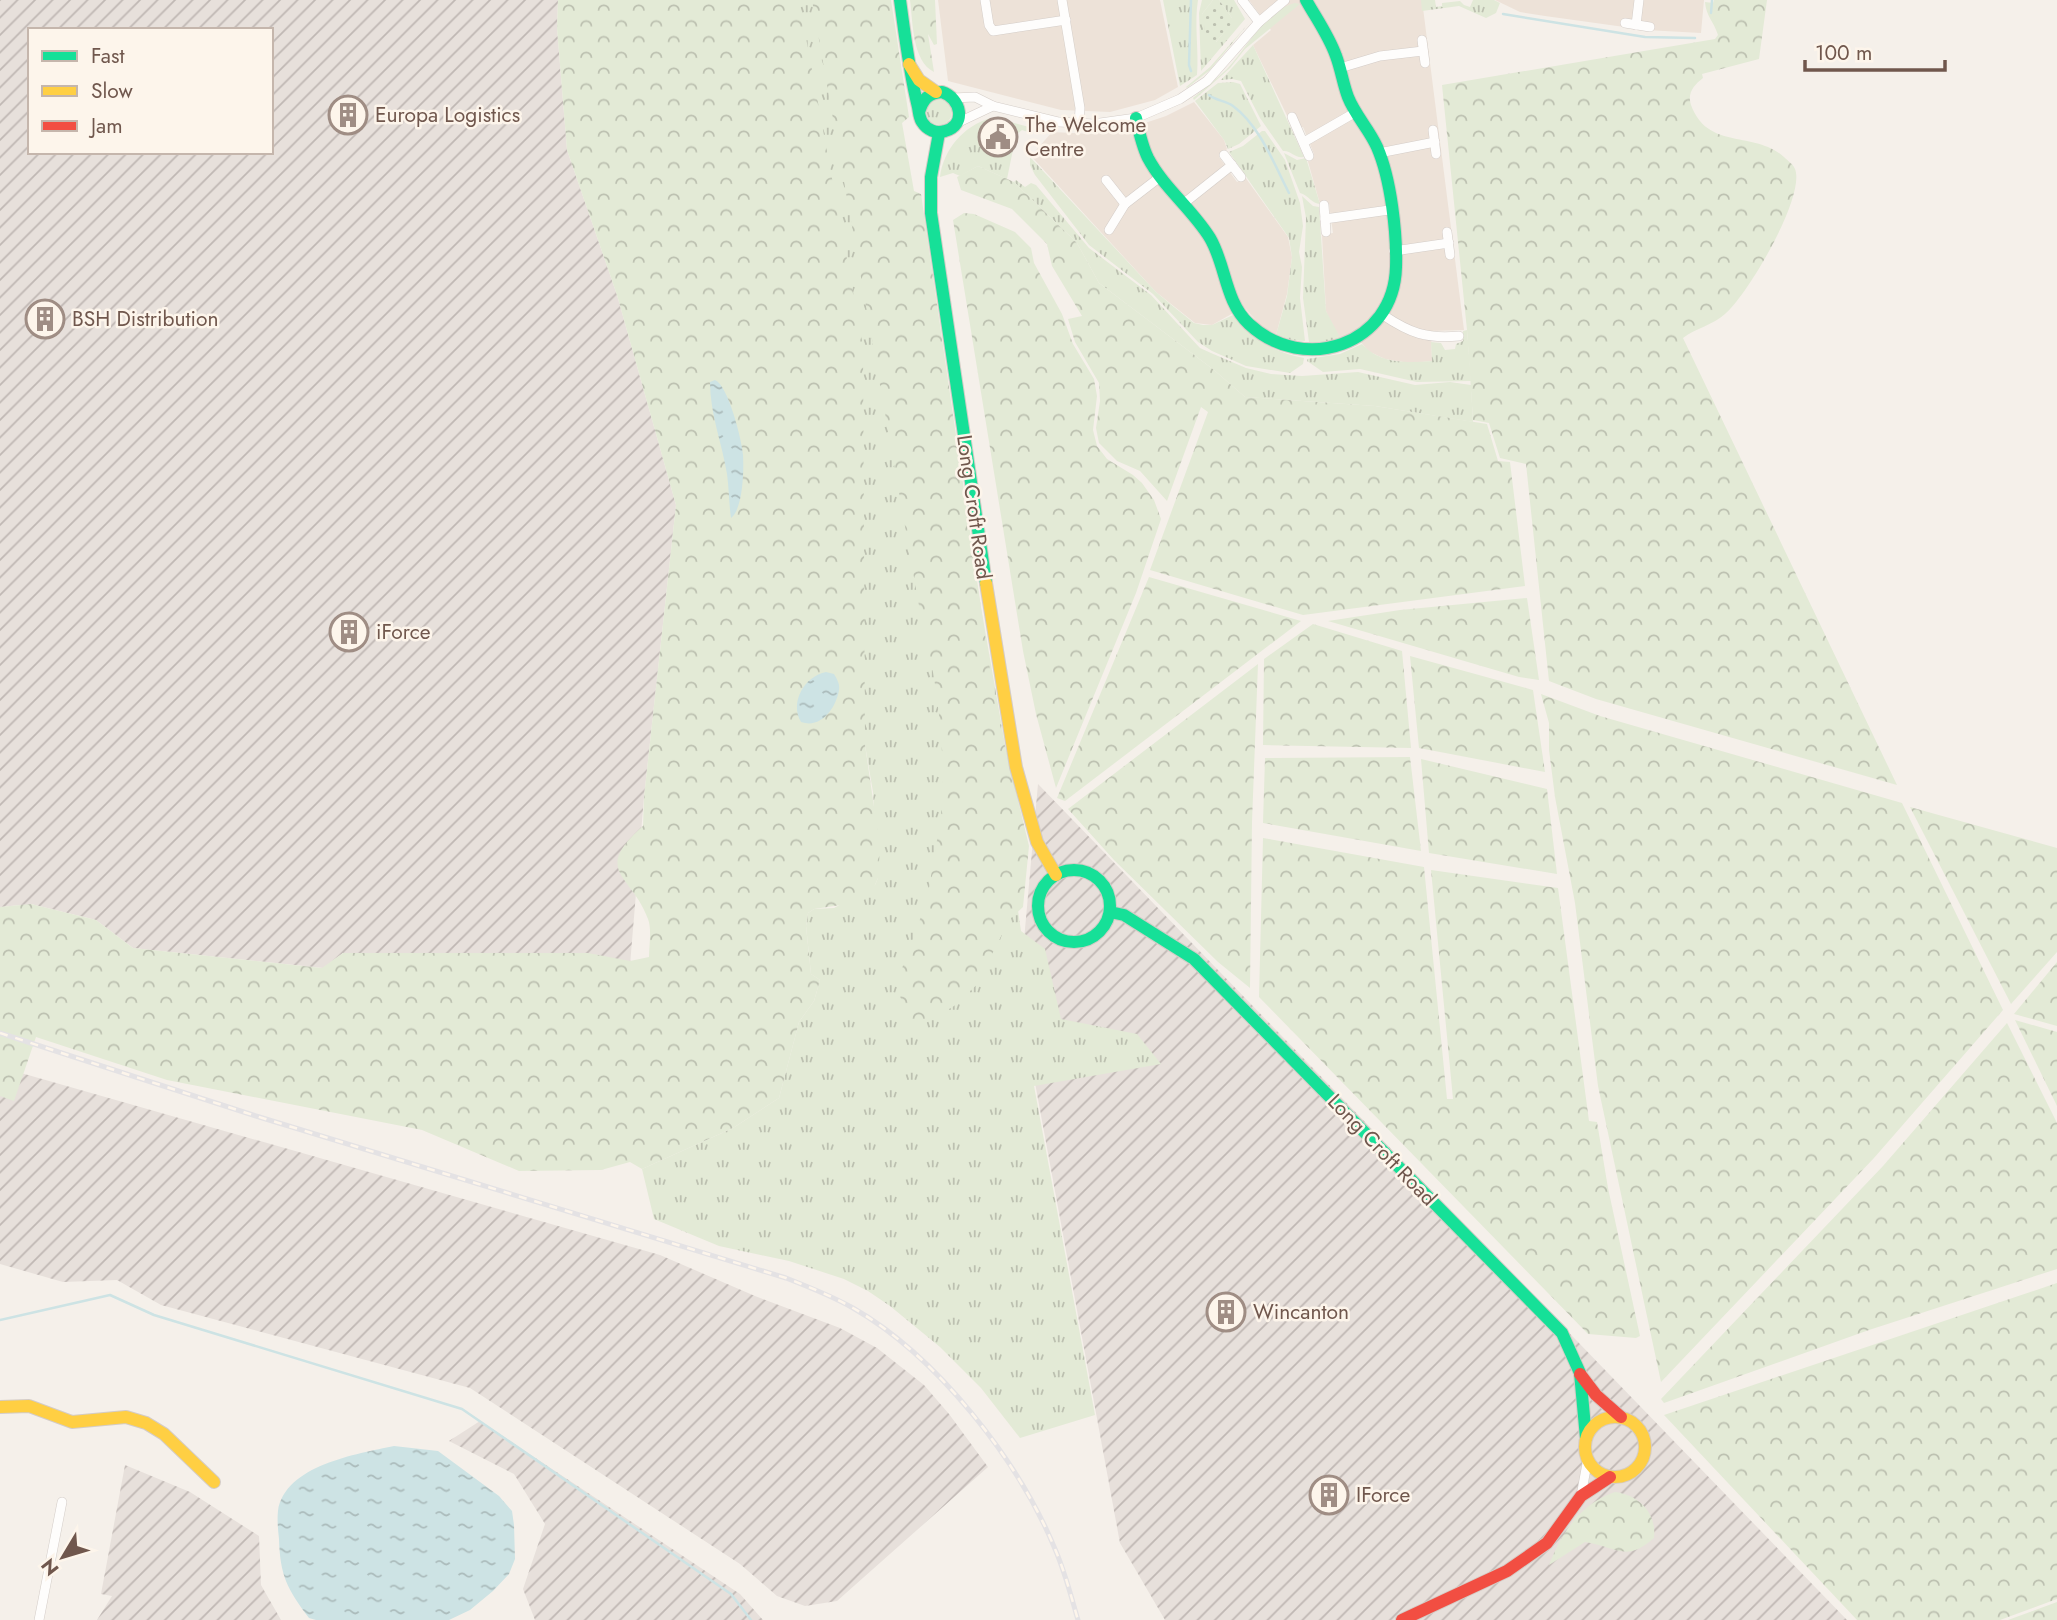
<svg xmlns="http://www.w3.org/2000/svg" width="2057" height="1620" font-family="Jost,sans-serif">
  <defs>
    <pattern id="industrial-furrows" width="10" height="10" patternUnits="userSpaceOnUse" patternTransform="scale(1.75)"><rect width="10" height="10" fill="#e7e0db"/><path d="M-1 1l2-2M0 10L10 0M9 11l2-2" fill="none" stroke="#c0b8b4"/></pattern>
    <pattern id="grass-tufts" width="24" height="20" patternUnits="userSpaceOnUse" patternTransform="scale(1.75)"><rect width="24" height="20" fill="#e3ead6"/><path d="M3 7l-1-3M5 7V3M7 7l1-3M15 17l-1-3M17 17v-4M19 17l1-3" fill="none" stroke="#bcc0b0"/></pattern>
    <pattern id="forest-crowns" width="20" height="18" patternUnits="userSpaceOnUse" patternTransform="scale(1.75)"><rect width="20" height="18" fill="#e3ead6"/><path d="M2 6a3 3 0 1 1 6 0M12 15a3 3 0 1 1 6 0" fill="none" stroke="#bcc0b0"/></pattern>
    <pattern id="park-dots" width="8" height="8" patternUnits="userSpaceOnUse" patternTransform="scale(1.75)"><rect width="8" height="8" fill="#e3ead6"/><path d="M2 2h.1M6 6h.1" fill="none" stroke="#bcc0b0" stroke-width="1.8" stroke-linecap="round"/></pattern>
    <pattern id="water-ripples" width="26" height="14" patternUnits="userSpaceOnUse" patternTransform="scale(1.75)"><rect width="26" height="14" fill="#cde3e4"/><path d="M2 4q2-2 4 0t4 0M15 11q2-2 4 0t4 0" fill="none" stroke="#abbbbb"/></pattern>
  </defs>
  <rect width="100%" height="100%" fill="#f5f0ea"/>
  <g fill="#ede2d8">
    <path d="M 938,0 L 1160,0 L 1178,87 L 1155,100 L 1110,112 L 1061,110 L 948,81 Z"/>
    <path d="M 1249,0 L 1422,0 L 1464,330 L 1431,331 L 1432,361 L 1410,363 L 1385,359 L 1368,351 L 1354,333 L 1341,340 L 1336,334 L 1326,311 L 1322,235 L 1333,233 L 1329,204 L 1320,204 L 1307,158 L 1314,154 L 1303,127 L 1294,130 L 1253,45 L 1271,30 Z"/>
    <path d="M 1495,0 L 1704,0 L 1701,33 L 1646,30 L 1545,16 L 1520,12 Z"/>
    <path d="M 1194,102 L 1224,140 L 1227,149 L 1219,157 L 1237,182 L 1245,177 L 1288,237 L 1292,257 L 1287,294 L 1276,335 L 1259,324 L 1244,307 L 1212,325 L 1195,323 L 1156,292 L 1031,156 L 1052,132 L 1093,134 L 1124,130 L 1166,116 Z"/>
  </g>
  <g fill="url(#industrial-furrows)" fill-rule="evenodd">
    <path d="M 0,0 L 558,0 L 557,28 L 567,150 L 617,295 L 676,505 L 644,797 L 630,965 L 343,953 L 323,968 L 133,948 L 96,920 L 31,904 L 0,907 ZM 30,30 L 271,30 L 271,152 L 30,152 Z"/>
    <path d="M 1038,784 L 1847,1620 L 1165,1620 L 1120,1543 L 1019,996 Z"/>
    <path d="M 0,1067 L 660,1255 L 755,1296 L 840,1328 L 877,1348 L 924,1385 L 949,1414 L 988,1467 L 837,1601 L 805,1606 L 777,1596 L 740,1564 L 470,1388 L 161,1305 L 117,1280 L 63,1282 L 0,1264 Z"/>
    <path d="M 480,1421 L 740,1594 L 763,1620 L 535,1620 L 523,1589 L 545,1524 L 514,1474 L 449,1441 Z"/>
    <path d="M 125,1465 L 190,1492 L 259,1536 L 261,1585 L 281,1620 L 97,1620 L 112,1596 L 101,1594 Z"/>
  </g>
  <g fill="url(#grass-tufts)">
    <path d="M 781,0 L 875,0 L 1026,865 L 1014,883 L 1021,931 L 1045,949 L 1061,1019 L 1137,1034 L 1161,1064 L 1034,1086 L 1095,1415 L 1020,1438 L 981,1388 L 940,1347 L 890,1306 L 868,1291 L 844,1279 L 789,1261 L 719,1246 L 654,1219 L 642,1169 L 733,1128 L 779,1098 L 799,1022 L 814,1001 L 820,980 L 811,974 L 806,926 L 808,913 L 814,909 L 834,908 L 875,885 L 878,878 L 873,792 L 865,745 Z"/>
    <path d="M 1163,0 L 1198,0 C 1194,24 1199,50 1197,75 L 1180,86 Z"/>
    <path d="M 1202,0 L 1213,0 L 1202,14 L 1216,42 L 1232,23 L 1232,18 L 1219,0 L 1234,0 L 1245,19 L 1201,71 L 1199,13 Z"/>
    <path d="M 1421,0 L 1435,0 L 1436,7 L 1442,6 L 1442,3 L 1460,1 L 1464,5 L 1470,7 L 1473,0 L 1494,0 L 1500,3 L 1496,13 L 1486,18 L 1459,6 L 1422,11 Z"/>
    <path d="M 1295,3 L 1300,4 L 1245,49 L 1230,68 L 1194,100 L 1193,98 C 1204,89 1216,79 1227,69 C 1247,48 1265,10 1295,3 Z"/>
    <path d="M 1248,24 L 1210,70 L 1187,88 L 1186,87 L 1210,67 Z"/>
    <path d="M 1253,45 L 1304,157 C 1295,159 1291,150 1283,151 L 1260,118 L 1241,81 L 1232,79 L 1221,80 Z"/>
    <path d="M 1233,82 L 1240,84 L 1261,126 L 1239,144 L 1228,149 L 1224,140 L 1195,101 L 1218,83 Z"/>
    <circle cx="939" cy="112" r="13"/>
    <path d="M 991,118 L 995,131 L 986,134 L 990,147 L 1010,141 L 1007,127 L 997,129 L 995,118 L 1029,127 L 1028,132 L 1022,130 L 1016,135 L 1007,179 L 978,166 L 960,176 L 953,173 L 940,177 C 943,150 964,125 991,118 Z"/>
    <path d="M 1262,131 L 1265,131 L 1285,160 L 1300,203 L 1303,226 L 1299,252 L 1302,267 L 1300,298 L 1305,341 L 1290,340 L 1276,335 L 1287,296 L 1292,257 L 1289,238 L 1229,152 L 1243,146 Z"/>
    <path d="M 1284,153 L 1297,160 L 1306,158 L 1320,204 C 1312,204 1308,195 1300,193 Z"/>
    <path d="M 1030,157 L 1156,292 L 1174,307 L 1194,323 L 1203,325 L 1212,325 L 1233,315 C 1252,340 1274,352 1304,358 L 1303,364 L 1290,373 L 1246,366 L 1212,351 L 1198,342 L 1153,294 L 1089,245 L 1035,175 L 1030,165 Z"/>
    <path d="M 1016,180 L 1025,187 L 1031,183 L 1036,185 L 1089,248 L 1151,295 L 1200,348 L 1211,353 L 1246,368 L 1271,374 L 1302,376 L 1358,372 L 1415,385 L 1450,382 L 1471,385 L 1473,422 L 1375,406 L 1245,397 L 1214,370 L 1099,283 L 1077,243 L 1014,182 Z"/>
    <path d="M 1302,196 L 1313,206 L 1319,207 L 1326,311 L 1341,339 L 1324,343 L 1309,342 L 1303,298 L 1306,218 Z"/>
    <path d="M 1467,330 L 1471,381 L 1417,382 L 1360,369 L 1323,372 L 1307,361 L 1307,359 L 1340,354 L 1362,344 C 1380,364 1407,363 1432,361 L 1431,342 L 1441,343 L 1445,350 L 1455,349 L 1456,344 L 1463,341 L 1463,331 Z"/>
  </g>
  <g fill="url(#forest-crowns)">
    <path d="M 558,0 L 799,0 L 863,346 L 865,745 L 880,848 L 878,878 L 871,894 L 861,902 L 814,909 L 808,913 L 806,926 L 811,974 L 820,980 L 814,1001 L 799,1022 L 779,1098 L 733,1128 L 642,1169 L 630,1162 L 601,1170 L 519,1171 L 422,1130 L 167,1080 L 36,1037 L 14,1101 L 0,1096 L 0,907 L 31,904 L 96,920 L 133,948 L 322,968 L 343,953 L 588,953 L 630,961 L 649,957 C 649,946 652,929 648,919 C 632,874 591,872 643,826 L 644,797 L 676,505 L 617,295 L 567,150 L 557,28 Z"/>
    <path d="M 812,0 L 891,0 L 909,117 L 902,123 L 914,191 L 921,194 L 995,704 L 1029,846 L 1023,907 L 1010,919 L 990,958 L 983,979 L 954,1006 L 916,1029 L 911,1029 L 896,984 L 918,926 L 929,888 L 941,816 L 943,777 L 941,730 L 934,677 L 921,617 Z"/>
    <path d="M 910,0 L 935,0 L 937,44 L 934,45 L 928,34 L 934,72 C 912,61 913,22 910,0 Z"/>
    <path d="M 1714,0 L 1767,0 L 1759,59 L 1702,74 L 1703,78 C 1694,85 1687,93 1691,105 C 1708,151 1754,130 1784,157 C 1788,161 1793,164 1795,169 C 1806,196 1747,296 1725,314 C 1713,325 1696,328 1683,338 L 1897,785 L 1596,699 L 1549,681 L 1526,464 L 1500,458 L 1489,423 L 1473,420 L 1467,330 L 1442,85 L 1715,39 L 1718,35 C 1714,22 1706,16 1705,2 L 1713,3 Z"/>
    <path d="M 978,166 L 1014,182 L 1077,243 L 1099,283 L 1214,370 L 1245,397 L 1375,406 L 1487,424 L 1498,461 L 1510,462 L 1525,586 L 1303,615 L 1150,570 L 1208,412 L 1201,407 L 1167,501 L 1140,471 L 1117,461 L 1099,443 L 1096,428 L 1100,401 L 1099,383 L 1075,342 L 1068,319 L 1082,316 L 1052,266 L 1047,244 L 1012,209 L 961,190 L 957,177 Z"/>
    <path d="M 964,213 L 974,214 L 1015,232 L 1031,248 L 1034,263 L 1062,314 L 1073,344 L 1094,379 L 1097,396 L 1093,430 L 1097,446 L 1107,459 L 1133,475 L 1142,483 L 1154,500 L 1161,519 L 1136,593 L 1056,788 L 1036,714 L 1023,651 L 953,220 Z"/>
    <path d="M 1149,577 L 1301,621 L 1065,801 L 1057,798 Z"/>
    <path d="M 1527,598 L 1539,680 L 1519,677 L 1328,621 L 1400,610 Z"/>
    <path d="M 1313,624 L 1402,651 L 1411,748 L 1263,745 L 1264,659 Z"/>
    <path d="M 1410,656 L 1533,690 L 1545,772 L 1419,748 Z"/>
    <path d="M 1258,664 L 1252,822 L 1250,988 L 1218,962 L 1114,860 L 1068,809 Z"/>
    <path d="M 1541,694 L 1600,716 L 1902,803 L 2003,1010 L 1874,1158 L 1661,1382 L 1598,1086 L 1575,903 L 1555,797 L 1549,750 L 1549,723 Z"/>
    <path d="M 1410,757 L 1421,851 L 1263,823 L 1265,758 Z"/>
    <path d="M 1421,759 L 1547,789 L 1557,874 L 1429,853 Z"/>
    <path d="M 1910,807 L 2057,848 L 2057,952 L 2011,1004 Z"/>
    <path d="M 1263,838 L 1424,867 L 1447,1099 L 1453,1099 L 1431,870 L 1558,888 L 1589,1121 L 1597,1122 L 1608,1188 L 1640,1336 L 1636,1338 L 1588,1334 L 1259,997 Z"/>
    <path d="M 2057,962 L 2057,1026 L 2014,1014 Z"/>
    <path d="M 2015,1020 L 2057,1032 L 2057,1106 Z"/>
    <path d="M 2007,1023 L 2057,1123 L 2057,1269 L 1869,1330 L 1664,1403 L 1661,1399 L 1883,1166 Z"/>
    <path d="M 2057,1283 L 2057,1599 L 2000,1620 L 1857,1620 L 1664,1415 Z"/>
    <path d="M 1615,1492 C 1639,1495 1657,1513 1654,1538 C 1626,1563 1617,1547 1585,1542 L 1549,1565 C 1562,1532 1580,1504 1615,1492 Z"/>
    <path d="M 2057,1602 L 2057,1620 L 2008,1620 Z"/>
  </g>
  <path fill="url(#park-dots)" d="M 1213,0 L 1219,0 L 1232,18 L 1232,24 L 1213,45 L 1207,41 L 1202,14 Z"/>
  <g fill="url(#water-ripples)">
    <path d="M 715,380 C 728,385 742,440 743,455 C 744,470 743,509 731,518 C 729,504 729,489 727,474 C 722,443 710,414 710,382 Z"/>
    <path d="M 826,672 L 834,674 C 837,679 840,684 839,690 C 836,708 821,729 801,722 C 789,702 805,676 826,672 Z"/>
    <path d="M 394,1446 L 438,1451 L 499,1496 L 512,1511 L 514,1525 L 515,1559 L 509,1574 L 493,1591 L 470,1610 L 449,1620 L 316,1620 L 309,1618 C 287,1589 280,1575 279,1539 C 278,1530 277,1520 278,1511 C 285,1465 357,1454 394,1446 Z"/>
  </g>
  <g fill="none" stroke-linecap="round" stroke-linejoin="round">
    <g stroke="#cde3e4" stroke-width="2.5">
      <path d="M 1711,13 L 1712,0"/>
      <path d="M 1503,14 L 1645,37 L 1695,38"/>
      <path d="M 1191,71 L 1189,65 L 1191,0"/>
      <path d="M 1209,95 C 1216,101 1225,100 1233,106 C 1260,126 1274,164 1289,193"/>
      <path d="M 0,1320 L 110,1295 L 154,1315 L 462,1409 L 731,1594 L 751,1620"/>
    </g>
    <defs>
      <g id="street">
        <path d="M 985,0 L 989,25 L 993,31 L 1066,20"/>
        <path d="M 1062,0 L 1080,108 L 1079,124"/>
        <path d="M 1242,0 L 1259,22"/>
        <path d="M 1625,23 L 1650,27"/>
        <path d="M 1636,25 L 1639,0"/>
        <path d="M 1422,40 L 1425,63"/>
        <path d="M 1340,68 L 1380,56 L 1423,51"/>
        <path d="M 953,98 L 975,97 L 993,106 L 1059,122 L 1093,124 L 1136,118 L 1180,99 L 1207,81 L 1259,22 L 1285,0"/>
        <path d="M 1292,117 L 1309,156"/>
        <path d="M 957,123 L 993,106"/>
        <path d="M 1433,130 L 1436,154"/>
        <path d="M 1304,142 L 1356,112"/>
        <path d="M 1379,153 L 1435,142"/>
        <path d="M 1224,155 L 1241,177"/>
        <path d="M 1106,180 L 1125,204"/>
        <path d="M 1183,204 L 1232,165"/>
        <path d="M 1324,205 L 1326,232"/>
        <path d="M 1325,219 L 1389,210"/>
        <path d="M 1109,230 L 1125,204 L 1160,177"/>
        <path d="M 1447,232 L 1450,255"/>
        <path d="M 1394,251 L 1449,243"/>
        <path d="M 1383,315 C 1410,333 1426,339 1459,336"/>
        <path d="M 1581,1496 L 1588,1458"/>
        <path d="M 39,1620 L 62,1502"/>
      </g>
      <g id="fast">
        <path d="M 900,0 C 905,36 909,71 918,107 C 919,112 919,117 922,122 C 927,130 936,134 945,131 C 967,125 961,98 942,92 C 928,93 923,99 919,112"/>
        <path d="M 1136,118 C 1139,132 1142,146 1148,158 C 1164,188 1192,209 1210,238 C 1226,265 1225,302 1249,324 C 1304,375 1394,345 1396,267 C 1397,233 1391,179 1377,147 C 1369,129 1355,115 1348,97 C 1343,84 1341,69 1336,56 C 1329,36 1316,18 1306,0"/>
        <path d="M 939,133 L 931,177 L 931,213 L 986,583"/>
        <circle cx="1074" cy="906" r="36"/>
        <path d="M 1110,912 L 1124,915 L 1194,959 L 1562,1333 L 1580,1373 L 1586,1438"/>
      </g>
      <g id="slow">
        <path d="M 909,64 L 919,80 L 936,92"/>
        <path d="M 986,583 L 1016,767 L 1037,842 L 1056,875"/>
        <path d="M 0,1407 L 29,1406 L 72,1422 L 126,1417 L 146,1423 L 164,1434 L 214,1482"/>
        <circle cx="1615" cy="1447" r="30"/>
      </g>
      <g id="jam">
        <path d="M 1580,1374 L 1596,1395 L 1621,1417"/>
        <path d="M 1402,1620 L 1507,1571 L 1547,1543 L 1581,1496 L 1610,1477"/>
      </g>
    </defs>
    <use href="#street" stroke="#d4cdc8" stroke-width="10"/>
    <use href="#fast" stroke="#d4ccc6" stroke-width="14"/>
    <use href="#slow" stroke="#d4ccc6" stroke-width="14"/>
    <use href="#jam" stroke="#d4ccc6" stroke-width="14"/>
    <use href="#street" stroke="#fefdfc" stroke-width="9"/>
    <use href="#fast" stroke="#16e098" stroke-width="12"/>
    <use href="#slow" stroke="#ffcf43" stroke-width="12"/>
    <use href="#jam" stroke="#f24e42" stroke-width="12"/>
    <defs>
      <path id="rail" d="M 0,1033 L 256,1116 L 786,1278 C 809,1287 832,1296 853,1308 C 937,1356 1019,1461 1055,1549 C 1065,1572 1071,1596 1078,1620"/>
    </defs>
    <use href="#rail" stroke="#e4e2e4" stroke-width="5"/>
    <use href="#rail" stroke="#fdf5eb" stroke-width="2.5" stroke-dasharray="8" stroke-linecap="butt"/>
  </g>
  <defs>
    <symbol id="building-ring" viewBox="-11 -11 22 22"><circle r="9.5" fill="#fdf5eb" stroke="#9f8d84" stroke-width="1.5"/><path d="M-4-6H4V6H1V3H-1V6H-4ZM-2.5-4.3h1.7v1.8h-1.7ZM.8-4.3h1.7v1.8H.8ZM-2.5-1h1.7V.8h-1.7ZM.8-1h1.7V.8H.8Z" fill="#9f8d84"/></symbol>
    <symbol id="civic-ring" viewBox="-11 -11 22 22"><circle r="9.5" fill="#fdf5eb" stroke="#9f8d84" stroke-width="1.5"/><path d="M-.6-6.5H3V-4.5H.6V-3L4-1V1h2V6H-6V1h2V-1L-.6-3ZM-1.2 2.5V6h2.4V2.5Z" fill="#9f8d84"/></symbol>
  </defs>
  <g fill-rule="evenodd">
    <use href="#building-ring" x="326" y="93" width="44" height="44"/>
    <use href="#civic-ring" x="976" y="115" width="44" height="44"/>
    <use href="#building-ring" x="23" y="297" width="44" height="44"/>
    <use href="#building-ring" x="327" y="610" width="44" height="44"/>
    <use href="#building-ring" x="1204" y="1290" width="44" height="44"/>
    <use href="#building-ring" x="1307" y="1473" width="44" height="44"/>
  </g>
  <g text-anchor="middle" stroke-width="5" stroke-linejoin="round" paint-order="stroke">
    <g font-size="21" fill="#70574d" stroke="#fdf5eb" text-anchor="start">
      <text x="375" y="122">Europa Logistics</text>
      <text x="1025" y="132">The Welcome<tspan x="1025" dy="24">Centre</tspan></text>
      <text x="72" y="326">BSH Distribution</text>
      <text x="376" y="639">iForce</text>
      <text x="1253" y="1319">Wincanton</text>
      <text x="1356" y="1502">IForce</text>
    </g>
    <g font-size="21" fill="#70574d" stroke="#fdf5eb">
      <text transform="translate(974 507) rotate(82)" y="7">Long Croft Road</text>
      <text transform="translate(1382 1150) rotate(46)" y="7">Long Croft Road</text>
    </g>
  </g>
  <rect x="28" y="28" width="245" height="126" fill="#fdf5eb" stroke="#c5b6ac" stroke-width="2"/>
  <rect x="42" y="51" width="35" height="10" fill="#16e098" stroke="#c5b6ac" stroke-width="2"/>
  <text x="91" y="63" font-size="21" fill="#70574d">Fast</text>
  <rect x="42" y="86" width="35" height="10" fill="#ffcf43" stroke="#c5b6ac" stroke-width="2"/>
  <text x="91" y="98" font-size="21" fill="#70574d">Slow</text>
  <rect x="42" y="121" width="35" height="10" fill="#f24e42" stroke="#c5b6ac" stroke-width="2"/>
  <text x="91" y="133" font-size="21" fill="#70574d">Jam</text>
  <g transform="translate(63 1557) rotate(232)" stroke="#fdf5eb" stroke-width="5" paint-order="stroke">
  <path d="M0-5L12 26L0 18L-12 26Z" fill="#70574d"/>
  <text y="-10" font-size="19" font-weight="bold" text-anchor="middle" fill="#70574d">N</text>
  </g>
  <path d="M1805 60v10h140v-10" fill="none" stroke="#70574d" stroke-width="3.5"/>
  <text x="1815" y="60" font-size="21" fill="#70574d" stroke="#fdf5eb" stroke-width="5" paint-order="stroke">100 m</text>
</svg>
